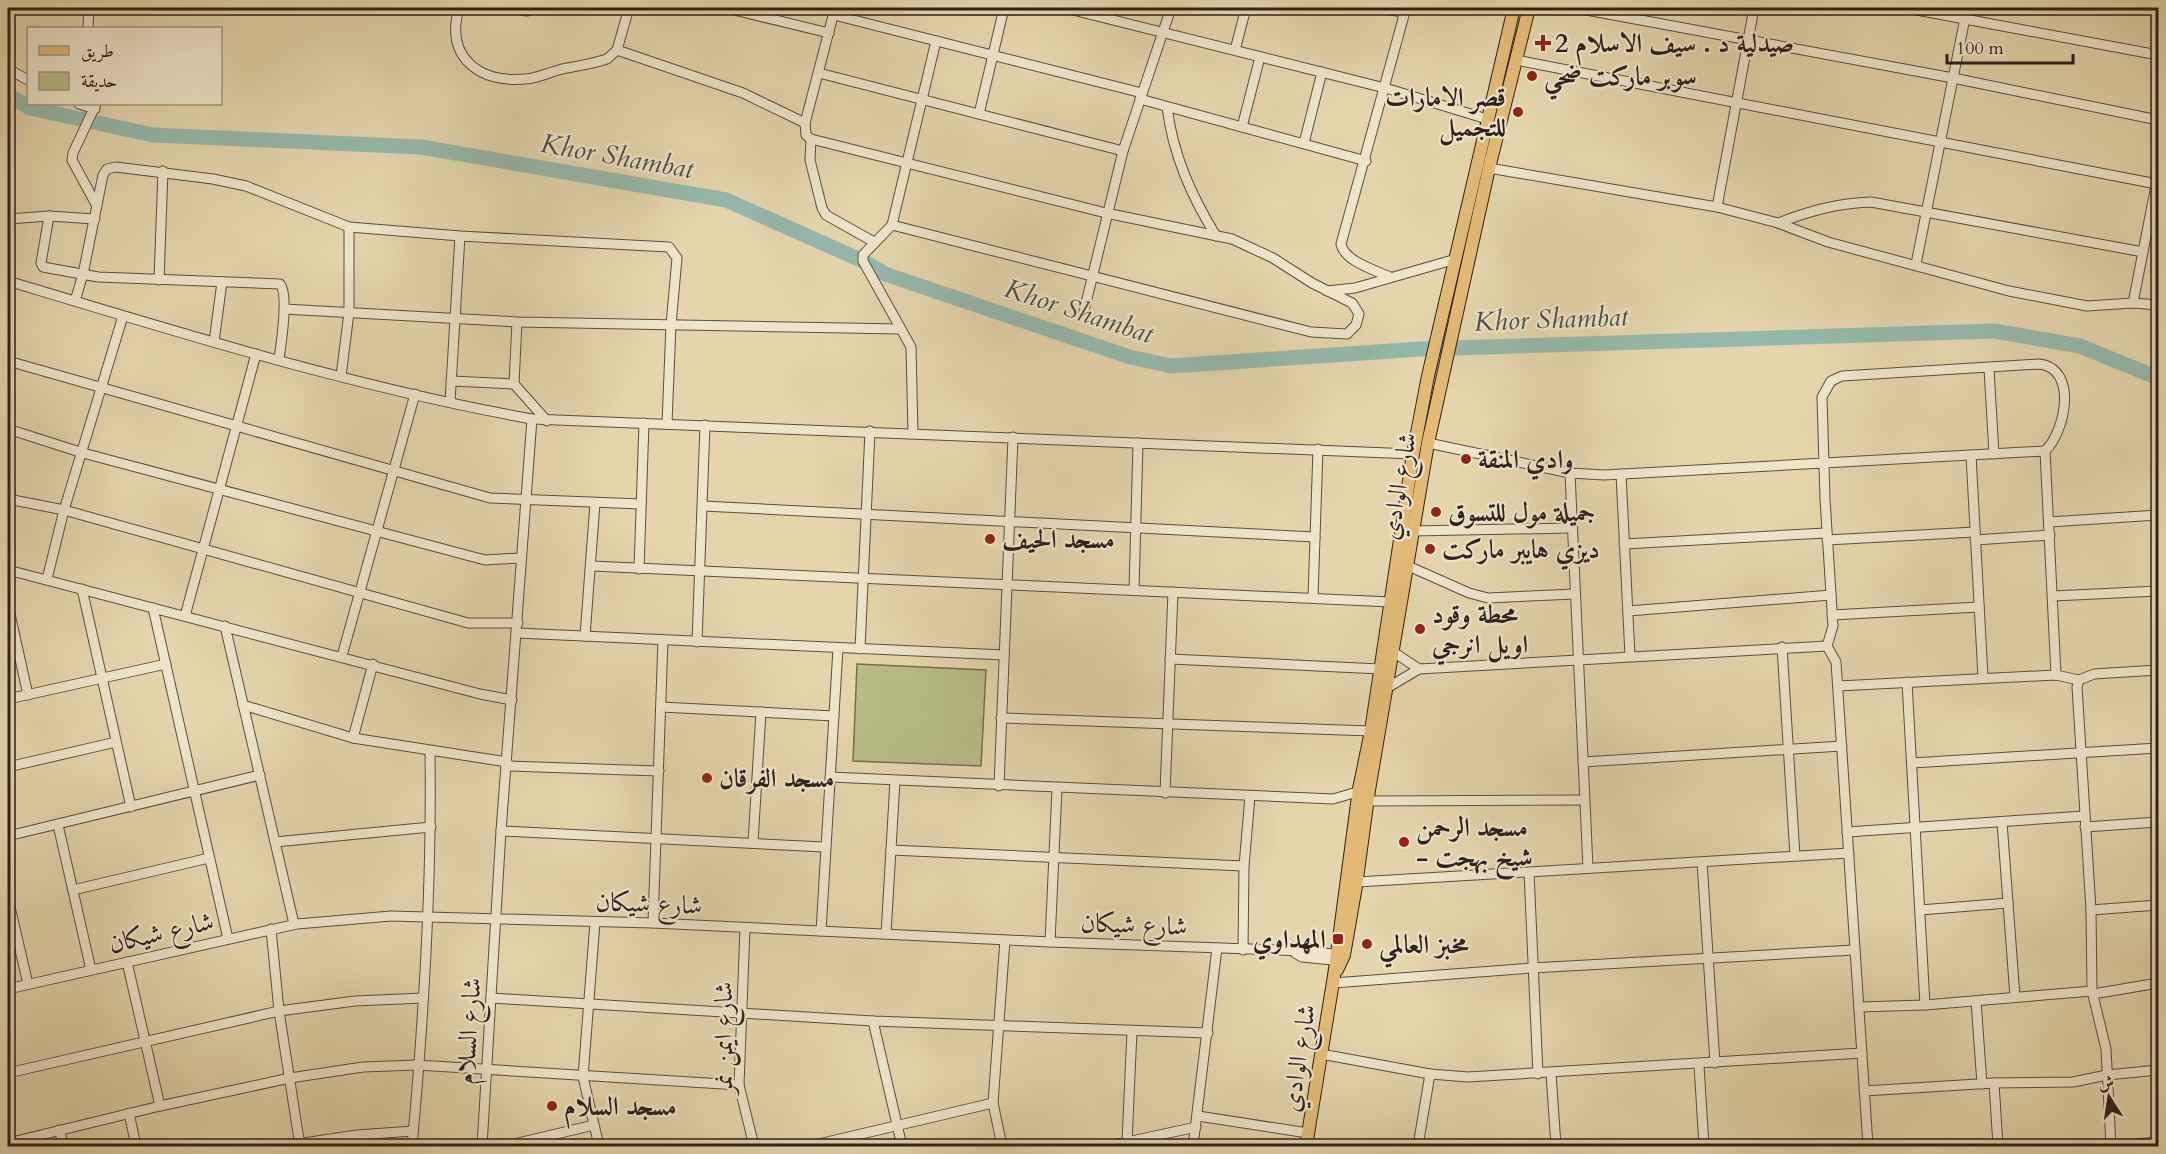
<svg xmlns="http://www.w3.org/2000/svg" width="2166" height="1154" font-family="Cardo,Amiri,serif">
  <rect width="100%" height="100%" fill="#e4d5ad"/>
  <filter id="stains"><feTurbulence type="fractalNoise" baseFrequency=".00333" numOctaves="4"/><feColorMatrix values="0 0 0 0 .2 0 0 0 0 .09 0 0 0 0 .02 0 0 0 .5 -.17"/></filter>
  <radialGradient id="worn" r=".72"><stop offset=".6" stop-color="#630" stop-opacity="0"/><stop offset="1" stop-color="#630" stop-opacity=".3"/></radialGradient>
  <path fill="#b7bc88" stroke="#726e52" stroke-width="1.5" d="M 857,664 L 986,670 L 981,766 L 853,761 Z"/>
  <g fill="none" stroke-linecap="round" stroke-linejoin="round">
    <path stroke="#95b8ac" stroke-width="15" d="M 8,95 L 30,108 L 153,135 L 421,147 L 726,200 L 863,261 L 885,274 L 1130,357 L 1171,366 L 1421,349 L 1994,331 L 2080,346 L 2158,378"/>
    <defs>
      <g id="minor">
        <path d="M 459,8 C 445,57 478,83 526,79 C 538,78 550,72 562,69 C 577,66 592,64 607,59 L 617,50 L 629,8"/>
        <path d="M 513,8 L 527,11 L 533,8"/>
        <path d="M 726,8 L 829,33"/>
        <path d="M 835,8 L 805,123 L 806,135 L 811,139 L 1106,213 L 1232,239 L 1273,258 L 1312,283 L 1352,303 L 1359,314 L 1356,325 L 1347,334 L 1311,332 L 892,225"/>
        <path d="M 1065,8 L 1385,88 L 1487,119"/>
        <path d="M 1382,8 L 1404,13"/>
        <path d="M 1576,8 L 1953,78 L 2158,120"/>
        <path d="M 1906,8 L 2158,55"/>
        <path d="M 834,15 L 1142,93"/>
        <path d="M 88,28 L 89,8"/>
        <path d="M 617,50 L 743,93 L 805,123"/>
        <path d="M 1235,50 L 1246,8"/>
        <path d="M 1516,60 L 2157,184"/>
        <path d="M 8,69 L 28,80"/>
        <path d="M 819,73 L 1123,151"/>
        <path d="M 1140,99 L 1366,161"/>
        <path d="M 79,104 L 95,109"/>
        <path d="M 96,104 L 73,153 L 72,160 L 97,206"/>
        <path d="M 1167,107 C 1173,155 1191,195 1216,236"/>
        <path d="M 979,114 L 1004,8"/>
        <path d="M 1242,127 L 1260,57"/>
        <path d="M 811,139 L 810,160 L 822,208 L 826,215 L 874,242"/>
        <path d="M 1304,143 L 1322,72"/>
        <path d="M 1489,168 L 1717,207 L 1778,223 L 1828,242 L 2009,291 L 2087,306 L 2133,303 L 2158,305"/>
        <path d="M 1717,207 L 1754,8"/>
        <path d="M 49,216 L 41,263 L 43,267 L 98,277 L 280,284 C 289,295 281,344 279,359"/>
        <path d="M 8,219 L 49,216 L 95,219"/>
        <path d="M 1778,223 C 1810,211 1837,203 1871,202 L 2143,252"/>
        <path d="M 1916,264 L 1967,8"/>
        <path d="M 1390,277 C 1375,270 1344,261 1341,244 L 1406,8"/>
        <path d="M 159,280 L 163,171"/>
        <path d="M 8,281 C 180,333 354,387 532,419 L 1413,454"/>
        <path d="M 1327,291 L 1355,288 L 1456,259"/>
        <path d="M 75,301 L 83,274 L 103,175 L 107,169 L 116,167 L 213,179 L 246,186 L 349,227 L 460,236 L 669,247 L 677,258 L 671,325 L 667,423"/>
        <path d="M 2133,303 L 2158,175"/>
        <path d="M 284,309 L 517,322 L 900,329"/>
        <path d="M 1084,311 L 1123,151 L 1171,8"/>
        <path d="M 517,322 L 514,384 L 547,421"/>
        <path d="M 214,342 L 222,282"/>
        <path d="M 8,361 L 490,498 L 641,504"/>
        <path d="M 1989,369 L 1994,454"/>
        <path d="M 341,376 L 349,313 L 349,227"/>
        <path d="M 451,381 L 514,384"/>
        <path d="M 450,402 L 460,236"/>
        <path d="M 8,429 L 83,453 L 485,560 L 521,558"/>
        <path d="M 913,433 L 911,347 L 863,261 L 863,255 L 892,225 L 936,41"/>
        <path d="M 1428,443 L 1570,473 L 1604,475 L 2045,451 C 2066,431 2078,368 2039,364 L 1842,376 L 1831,381 L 1822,397 L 1825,499 L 1833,626 L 1827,646"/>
        <path d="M 2045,451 L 2056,675"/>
        <path d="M 1971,455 L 1983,677"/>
        <path d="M 1570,473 L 1588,868"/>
        <path d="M 1621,474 L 1630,656"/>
        <path d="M 8,499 L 64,510 L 468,623 L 518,623"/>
        <path d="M 703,506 L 1315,537"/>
        <path d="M 2049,522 L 2158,515"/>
        <path d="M 1412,531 L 1572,528"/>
        <path d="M 1827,540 L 1975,532"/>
        <path d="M 1975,540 L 2050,535"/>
        <path d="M 1624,544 L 1826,533"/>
        <path d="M 1406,565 L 1469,593 L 1488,598 L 1575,594"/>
        <path d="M 591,566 L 1391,602"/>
        <path d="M 639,569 L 644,423"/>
        <path d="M 8,570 L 480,694 L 512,700"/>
        <path d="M 47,579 L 64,510 L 123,316"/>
        <path d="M 82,589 L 131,807"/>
        <path d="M 1134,590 L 1138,443"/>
        <path d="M 2053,596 L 2158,591"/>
        <path d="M 1313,597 L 1318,449"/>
        <path d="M 8,605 L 28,695"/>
        <path d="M 153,608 L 228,939"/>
        <path d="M 1628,611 L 1831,595"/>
        <path d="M 1832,615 L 1979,607"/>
        <path d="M 185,616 L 256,354"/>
        <path d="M 225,626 L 294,924"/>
        <path d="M 517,633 L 1004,655"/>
        <path d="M 585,636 L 595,503"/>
        <path d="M 697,642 L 705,425"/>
        <path d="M 1782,647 L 1795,856"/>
        <path d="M 860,649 L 870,431"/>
        <path d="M 1392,651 L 1419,669"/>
        <path d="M 342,656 L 415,394"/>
        <path d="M 1170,659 L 1380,669"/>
        <path d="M 2079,680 L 2077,687 L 2091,910 L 2092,991 L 2106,1049 L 2111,1146"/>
        <path d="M 1907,682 L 1925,1005"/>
        <path d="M 1838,686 L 2056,675 L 2079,680 L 2094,674 L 2158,670"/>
        <path d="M 1387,688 L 1419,669 L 1827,646 L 1836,662 L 1868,1146"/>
        <path d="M 8,699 L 166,664"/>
        <path d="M 243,705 L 353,738 L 507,762"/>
        <path d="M 661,707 L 834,716"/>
        <path d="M 1001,718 L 1371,731"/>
        <path d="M 353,738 L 373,664"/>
        <path d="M 1583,762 L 1842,746"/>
        <path d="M 1912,763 L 2158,748"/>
        <path d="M 506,766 L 659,771"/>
        <path d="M 8,767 L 116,742"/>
        <path d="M 830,777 L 1333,799 L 1364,790"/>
        <path d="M 999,786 L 1013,437"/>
        <path d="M 1165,793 L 1173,592"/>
        <path d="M 1368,801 L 1584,800"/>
        <path d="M 2002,822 L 2015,997"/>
        <path d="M 58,825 L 91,970"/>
        <path d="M 2085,827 L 2158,822"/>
        <path d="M 501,831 L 824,847"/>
        <path d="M 1847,832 L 2084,816"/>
        <path d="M 8,836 L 260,775"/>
        <path d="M 275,842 L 431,827"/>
        <path d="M 753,842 L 761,712"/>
        <path d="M 891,850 L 1244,866"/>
        <path d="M 1702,862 L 1715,1063"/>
        <path d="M 1529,872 L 1538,1074"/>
        <path d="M 1357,882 L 1849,853"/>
        <path d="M 73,890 L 209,858"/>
        <path d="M 8,898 L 28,984"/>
        <path d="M 1920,910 L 2008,903"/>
        <path d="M 2091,910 L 2158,905"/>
        <path d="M 595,922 L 583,1077 L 599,1146"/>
        <path d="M 653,923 L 663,640"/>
        <path d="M 745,928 L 739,1085 L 754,1146"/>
        <path d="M 271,929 L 279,1011 L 300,1146"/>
        <path d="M 821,931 L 838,648"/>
        <path d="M 886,934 L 895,781"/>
        <path d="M 1050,942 L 1057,789"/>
        <path d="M 1243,950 L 1244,866 L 1250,796"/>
        <path d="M 1295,953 L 1302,957 L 1342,961"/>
        <path d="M 127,962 L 160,1106"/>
        <path d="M 1333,983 L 1532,968 L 1854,950"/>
        <path d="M 8,989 L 297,924 L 391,916 L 653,923 L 1050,942 L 1304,951 L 1343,955"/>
        <path d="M 2093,994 L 2158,983"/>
        <path d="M 491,998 L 873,1021 L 1208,1033"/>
        <path d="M 1976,1001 L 1982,1084"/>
        <path d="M 1859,1007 L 1925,1005 L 2092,991"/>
        <path d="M 873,1021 L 902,1146"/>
        <path d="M 1321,1054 L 1430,1074 L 1468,1077 L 1862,1053"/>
        <path d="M 1699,1065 L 1704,1146"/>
        <path d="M 8,1073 L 279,1011 L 355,1001 L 423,998"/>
        <path d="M 1551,1073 L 1556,1146"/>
        <path d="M 1994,1083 L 1998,1146"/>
        <path d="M 1864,1091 L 1994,1083 L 2073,1082 L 2107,1075 L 2158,1070"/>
        <path d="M 129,1113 L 136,1146"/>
        <path d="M 1198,1116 L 1308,1133"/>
        <path d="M 59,1130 L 64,1146"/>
        <path d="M 1127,1142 L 1132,1031"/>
        <path d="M 8,1143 L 160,1106 L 290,1078 L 363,1067 L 417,1065 L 739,1085"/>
        <path d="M 283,1146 L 357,1135 L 413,1131"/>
        <path d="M 412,1146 C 424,1016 432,883 430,752"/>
        <path d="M 482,1146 L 501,831 L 532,419"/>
        <path d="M 505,1146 L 594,1125"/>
        <path d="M 810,1146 L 993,1103"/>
        <path d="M 1002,1146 L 993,1103 L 1005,940"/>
        <path d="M 1109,1146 L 1196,1127"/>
        <path d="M 1193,1146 L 1217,948"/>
        <path d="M 1418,1146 L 1430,1074"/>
        <path d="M 2111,1146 L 2158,1142"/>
      </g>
      <g id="major">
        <path d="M 1337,970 L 1344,955 L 1356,886 L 1369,790 L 1428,443 L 1489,168 L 1529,8"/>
        <path d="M 1306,1146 L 1334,976 L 1359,789 L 1371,731 L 1413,454 L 1428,376 L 1514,8"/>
      </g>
    </defs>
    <use href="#minor" stroke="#5a4e40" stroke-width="11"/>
    <use href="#major" stroke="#2c211b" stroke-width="14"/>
    <use href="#minor" stroke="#ede4ca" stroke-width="9"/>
    <use href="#major" stroke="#e2ba76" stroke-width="12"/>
  </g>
  <g fill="#8f2418" stroke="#ede4ca" stroke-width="2">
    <path d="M1540 34h6v6h6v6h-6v6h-6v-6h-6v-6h6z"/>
    <circle cx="1532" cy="76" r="6"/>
    <circle cx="1518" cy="112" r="6"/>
    <circle cx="1466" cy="459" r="6"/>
    <circle cx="1436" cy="512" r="6"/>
    <circle cx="990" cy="539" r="6"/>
    <circle cx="1430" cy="549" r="6"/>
    <circle cx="1420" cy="629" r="6"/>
    <circle cx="707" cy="778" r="6"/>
    <circle cx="1404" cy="842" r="6"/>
    <rect x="1332" y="933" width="12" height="12" rx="3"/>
    <circle cx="1367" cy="944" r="6"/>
    <circle cx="552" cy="1106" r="6"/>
  </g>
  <g text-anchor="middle" stroke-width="4.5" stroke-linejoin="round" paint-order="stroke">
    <g font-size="26" font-weight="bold" fill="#2c211b" stroke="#ede4ca" text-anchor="start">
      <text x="1555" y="52">صيدلية د . سيف الاسلام 2</text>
      <text x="1544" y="85">سوبر ماركت ضحي</text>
      <text x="1506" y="106" text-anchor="end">قصر الامارات<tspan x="1506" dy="30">للتجميل</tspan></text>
      <text x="1478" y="468">وادي المنقة</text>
      <text x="1448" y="521">جميلة مول للتسوق</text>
      <text x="1002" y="548">مسجد الحيف</text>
      <text x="1442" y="558">ديزي هايبر ماركت</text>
      <text x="1432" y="623">محطة وقود<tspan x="1432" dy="30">اويل انرجي</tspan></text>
      <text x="719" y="787">مسجد الفرقان</text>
      <text x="1416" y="836">مسجد الرحمن<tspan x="1416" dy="30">- شيخ بهجت</tspan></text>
      <text x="1326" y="948" text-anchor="end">المهداوي</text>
      <text x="1379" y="953">مخبز العالمي</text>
      <text x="564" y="1115">مسجد السلام</text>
    </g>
    <g font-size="26" fill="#2c211b" stroke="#ede4ca">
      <text transform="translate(1398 486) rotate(-80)" y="9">شارع الوادي</text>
      <text transform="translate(649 903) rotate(2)" y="9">شارع شيكان</text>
      <text transform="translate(1134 924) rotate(2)" y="9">شارع شيكان</text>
      <text transform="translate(161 932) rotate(-13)" y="9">شارع شيكان</text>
      <text transform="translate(468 1031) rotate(-86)" y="9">شارع السلام</text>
      <text transform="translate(723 1038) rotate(-90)" y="9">شارع ايمن نمر</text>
      <text transform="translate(1298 1058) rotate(-81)" y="9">شارع الوادي</text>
    </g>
    <g font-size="27" font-style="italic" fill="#4c4e46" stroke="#ede4ca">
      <text transform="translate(617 156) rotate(10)" y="9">Khor Shambat</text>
      <text transform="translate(1079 311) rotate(18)" y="9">Khor Shambat</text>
      <text transform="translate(1551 319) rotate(-2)" y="9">Khor Shambat</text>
    </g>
  </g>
  <rect width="2166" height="1154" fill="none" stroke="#e4d5ad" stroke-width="30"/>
  <rect x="9" y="9" width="2148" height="1136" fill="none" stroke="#2c211b" stroke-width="3"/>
  <rect x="15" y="15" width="2136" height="1124" fill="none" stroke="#2c211b" stroke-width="1.5"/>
  <rect x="27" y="27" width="195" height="78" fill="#ede4ca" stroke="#a09684" stroke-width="1.5"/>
  <rect x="39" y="46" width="30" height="9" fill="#e2ba76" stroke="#a09684" stroke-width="1.5"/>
  <text x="81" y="57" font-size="18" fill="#2c211b">طريق</text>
  <rect x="39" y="72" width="30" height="18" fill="#b7bc88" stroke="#a09684" stroke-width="1.5"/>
  <text x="81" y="87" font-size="18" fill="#2c211b">حديقة</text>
  <g transform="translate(2109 1097) rotate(348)" stroke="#ede4ca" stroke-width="4.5" paint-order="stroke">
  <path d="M0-4.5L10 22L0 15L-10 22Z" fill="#2c211b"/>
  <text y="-9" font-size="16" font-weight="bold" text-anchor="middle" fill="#2c211b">ش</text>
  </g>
  <path d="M1947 54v9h126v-9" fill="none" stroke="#2c211b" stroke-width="3"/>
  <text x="1956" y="54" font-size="18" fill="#2c211b" stroke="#ede4ca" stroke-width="4.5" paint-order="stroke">100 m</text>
  <rect width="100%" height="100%" filter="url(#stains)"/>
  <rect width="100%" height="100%" fill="url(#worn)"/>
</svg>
